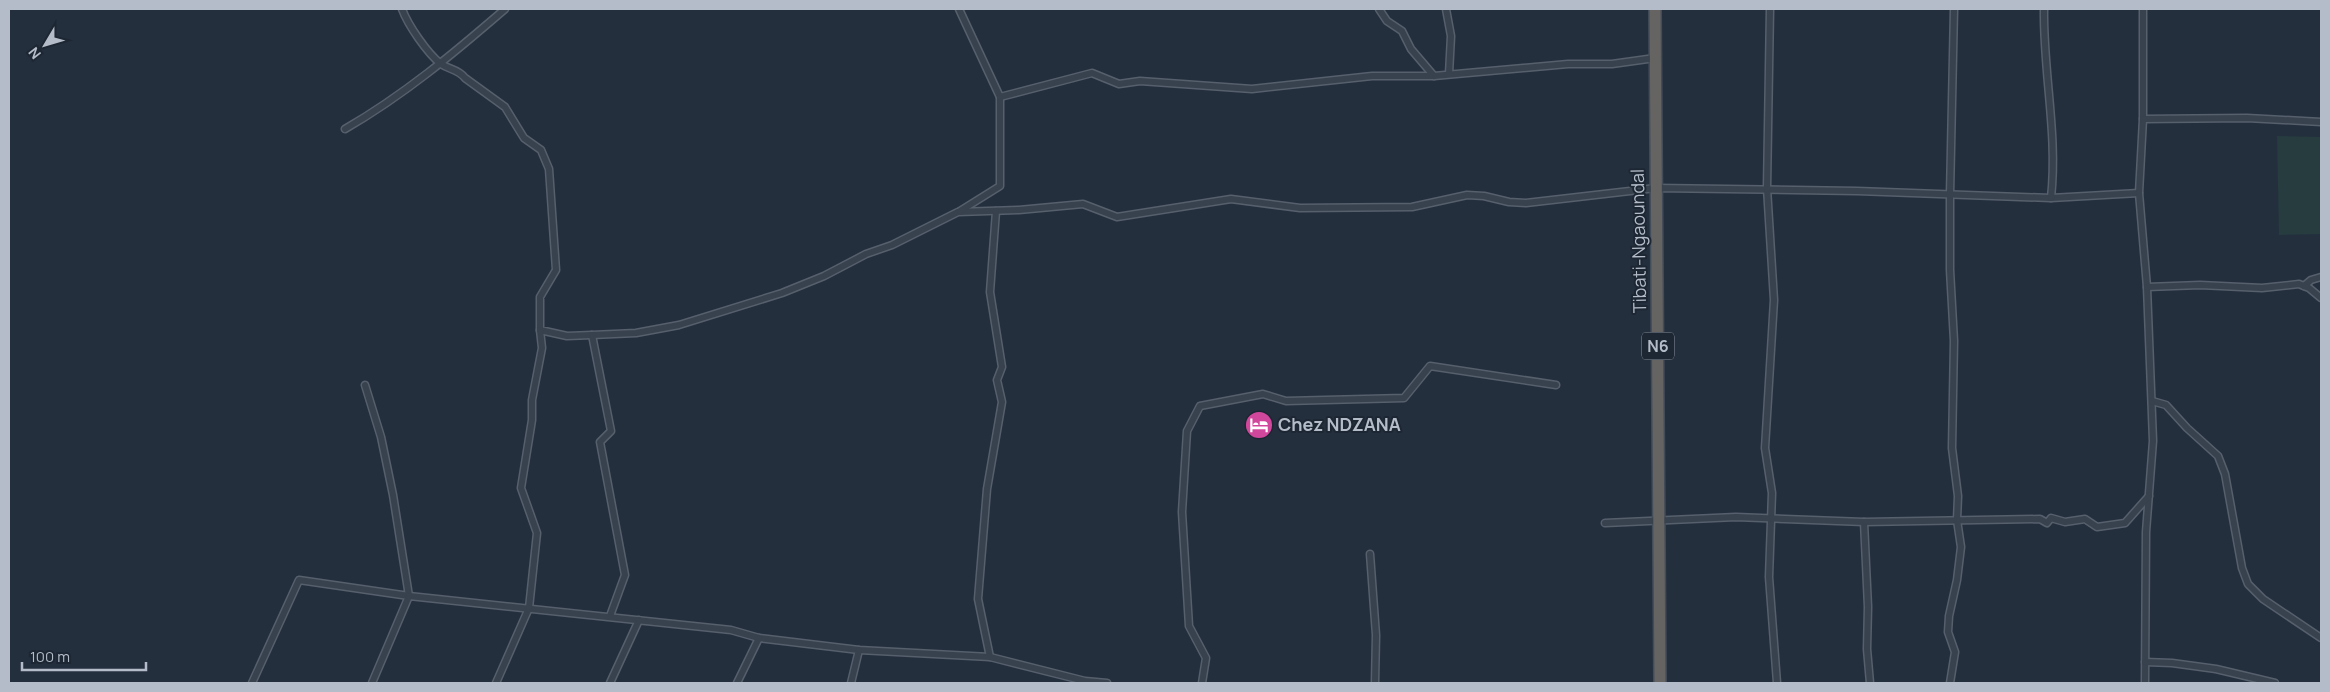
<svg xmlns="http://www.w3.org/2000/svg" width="2330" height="692" font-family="Manrope,sans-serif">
  <rect width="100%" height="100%" fill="#242f3e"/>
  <path fill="#263c3f" d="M 2277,136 L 2321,137 L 2321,234 L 2279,235 Z"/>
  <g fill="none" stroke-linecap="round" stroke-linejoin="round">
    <defs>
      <g id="minor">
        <path d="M 402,9 C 408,25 427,53 441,64 C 450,70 458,69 465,78 L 505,107 L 524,138 L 541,150 L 549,169 L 556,270 L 540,297 L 540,330 L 567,336 L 592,335 L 636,333 L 679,325 L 782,293 L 824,276 L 866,254 L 892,245 L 958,212 L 1019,210 L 1083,204 L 1117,217 L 1231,199 L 1300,208 L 1412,207 L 1467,195 L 1484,196 L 1509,202 L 1526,203 L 1656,188 L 1857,191 L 2051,198 L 2139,193"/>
        <path d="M 959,9 L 1000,97 L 1000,186 L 960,211"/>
        <path d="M 1379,9 L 1387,21 L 1402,31 L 1411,49 L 1434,76"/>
        <path d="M 1446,9 L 1451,36 L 1449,74"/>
        <path d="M 1770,9 L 1767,188 L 1774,300 L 1765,448 L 1772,493 L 1769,577 L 1777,683"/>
        <path d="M 2044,9 C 2043,72 2058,134 2051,198"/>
        <path d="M 2143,9 L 2143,119 L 2139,193 L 2147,287 L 2153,441 L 2146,532 L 2145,683"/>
        <path d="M 1000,97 L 1092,73 L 1119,84 L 1140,81 L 1252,89 L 1372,76 L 1434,76 L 1568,64 L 1612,64 L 1655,58"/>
        <path d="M 2143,119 L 2247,118 L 2321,122"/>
        <path d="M 345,129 C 404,95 454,53 505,9"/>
        <path d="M 2304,286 L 2311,280 L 2321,277"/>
        <path d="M 2147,287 L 2200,285 L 2262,288 L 2299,284 L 2309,288 L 2321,298"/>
        <path d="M 592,335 L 611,431 L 600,442 L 625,575 L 610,616"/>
        <path d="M 2152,401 L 2166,405 L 2187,428 L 2218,456 L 2225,474 L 2242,568 L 2248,584 L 2263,599 L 2321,638"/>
        <path d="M 1864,522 L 1868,607 L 1867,649 L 1870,683"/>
        <path d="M 1605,523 L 1736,517 L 1864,522 L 2040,519 L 2047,523 L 2051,518 L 2065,522 L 2085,519 L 2097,527 L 2125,523 L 2149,496"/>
        <path d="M 1370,554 L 1376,635 L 1375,683"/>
        <path d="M 990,657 L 978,599 L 987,489 L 1002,402 L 997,380 L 1002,367 L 990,292 L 996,211"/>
        <path d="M 2145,662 L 2172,663 L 2216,669 L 2275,683"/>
        <path d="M 252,683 L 299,580 L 409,596 L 393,495 L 381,437 L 365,385"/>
        <path d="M 372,683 L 409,596 L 731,630 L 759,638 L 859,650 L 990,657 L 1085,681 L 1107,683"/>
        <path d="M 496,683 L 529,608 L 537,533 L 521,488 L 532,420 L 532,400 L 542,348 L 540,330"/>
        <path d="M 610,683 L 639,620"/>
        <path d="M 737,683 L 759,638"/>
        <path d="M 851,683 L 859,650"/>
        <path d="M 1202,683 L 1206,658 L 1189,626 L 1182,512 L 1187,431 L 1200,406 L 1263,394 L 1286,401 L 1404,398 L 1430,366 L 1556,385"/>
        <path d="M 1950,683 L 1955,652 L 1948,632 L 1949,616 L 1957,580 L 1961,547 L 1957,520 L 1958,496 L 1952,448 L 1954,341 L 1950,270 L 1950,194 L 1954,9"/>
      </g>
      <path id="trunk" d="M 1655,9 L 1660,683"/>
    </defs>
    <use href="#minor" stroke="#565f6c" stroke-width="9"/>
    <use href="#trunk" stroke="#434c59" stroke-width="14"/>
    <use href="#minor" stroke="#38414e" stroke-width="6"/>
    <use href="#trunk" stroke="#656462" stroke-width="11"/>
  </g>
  <defs>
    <symbol id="hotel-disc" viewBox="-11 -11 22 22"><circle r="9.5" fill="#d1479c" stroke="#1d2633"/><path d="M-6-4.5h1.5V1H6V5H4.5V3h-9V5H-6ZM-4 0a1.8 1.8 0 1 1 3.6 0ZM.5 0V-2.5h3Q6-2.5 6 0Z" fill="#fff"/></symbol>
  </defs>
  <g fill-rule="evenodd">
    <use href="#hotel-disc" x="1243" y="409" width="32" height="32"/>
  </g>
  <g text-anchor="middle" stroke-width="4" stroke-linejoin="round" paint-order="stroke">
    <rect fill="#1d2633" stroke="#878f9c" stroke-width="1" x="1642" y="332.5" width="32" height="27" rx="4"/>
    <g font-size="16" font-weight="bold" fill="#b4bcc9">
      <text x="1658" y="352">N6</text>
    </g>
    <g font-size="18" fill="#b4bcc9" stroke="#1d2633">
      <text transform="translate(1639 241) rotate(-91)" y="6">Tibati-Ngaoundal</text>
    </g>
    <g font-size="18" font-weight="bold" fill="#b4bcc9" stroke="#1d2633" text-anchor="start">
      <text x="1278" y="431">Chez NDZANA</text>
    </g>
  </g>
  <rect width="2330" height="692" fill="none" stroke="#b4bcc9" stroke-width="20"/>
  <g transform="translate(45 45) rotate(232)" stroke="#1d2633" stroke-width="4" paint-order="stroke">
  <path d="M0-4L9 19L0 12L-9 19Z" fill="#b4bcc9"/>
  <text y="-8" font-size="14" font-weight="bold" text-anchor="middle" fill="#b4bcc9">N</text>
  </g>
  <path d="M22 662v8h124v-8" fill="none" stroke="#b4bcc9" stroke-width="2.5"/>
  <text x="30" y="662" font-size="15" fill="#b4bcc9" stroke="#1d2633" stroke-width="4" paint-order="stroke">100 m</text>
</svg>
